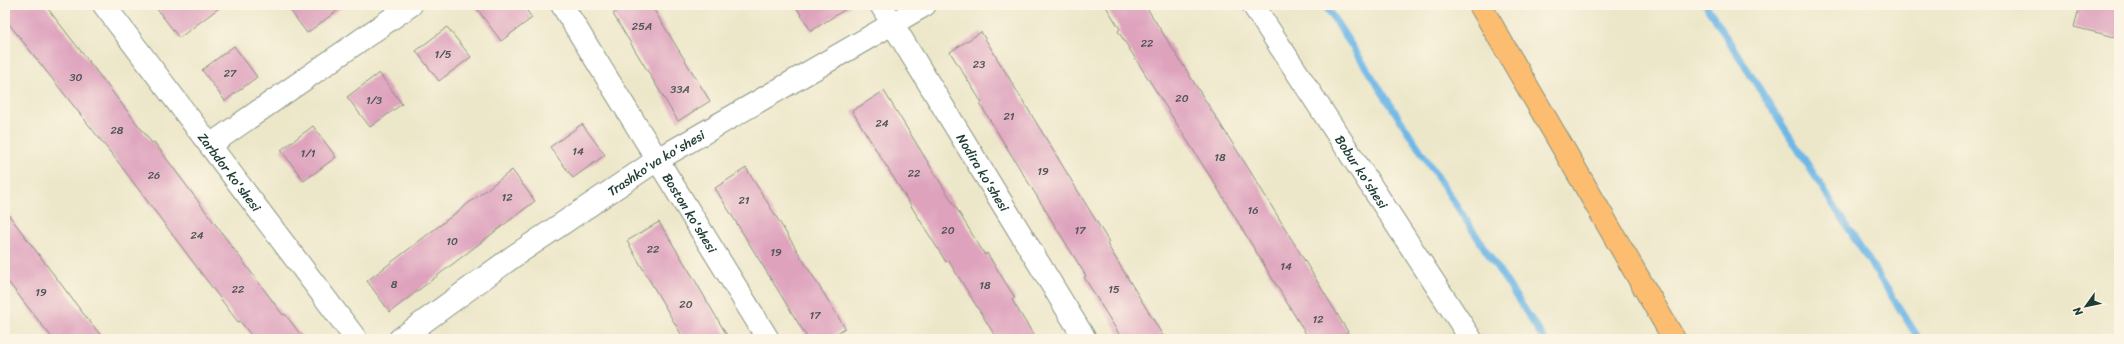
<svg xmlns="http://www.w3.org/2000/svg" width="2124" height="344" font-family="Sriracha,sans-serif">
  <rect width="100%" height="100%" fill="#fcf5e5"/>
  <filter id="ink" filterUnits="userSpaceOnUse"><feTurbulence type="fractalNoise" baseFrequency=".025" numOctaves="2"/><feDisplacementMap in="SourceGraphic" scale="8" xChannelSelector="R" yChannelSelector="G"/><feConvolveMatrix kernelMatrix="1 2 1 2 8 2 1 2 1" color-interpolation-filters="sRGB"/></filter>
  <filter id="wash" filterUnits="userSpaceOnUse"><feTurbulence type="fractalNoise" baseFrequency=".012" numOctaves="4" result="noise"/><feDisplacementMap in="SourceGraphic" scale="16" xChannelSelector="R" yChannelSelector="G"/><feGaussianBlur stdDeviation="0.9" result="paint"/><feColorMatrix in="noise" values="0 0 0 0 0 0 0 0 0 0 0 0 0 0 0 0 0 1.4 0 .05"/><feComposite in="paint" operator="in"/></filter>
  <g filter="url(#wash)">
    <rect width="100%" height="100%" fill="#ede7ca"/>
    <g fill="none" stroke-linecap="round" stroke-linejoin="round">
      <g stroke="#6eb7e6" stroke-width="7">
        <path d="M 1325,5 L 1544,339"/>
        <path d="M 1706,5 L 1919,339"/>
      </g>
    </g>
    <g id="blocks">
      <g fill="#dea2bd">
        <path d="M 5,5 L 45,5 L 152,143 L 154,142 L 283,315 L 285,314 L 304,339 L 254,339 L 240,321 L 238,322 L 118,162 L 5,19 Z"/>
        <path d="M 154,5 L 223,5 L 179,38 Z"/>
        <path d="M 286,5 L 345,5 L 307,33 Z"/>
        <path d="M 474,5 L 523,5 L 532,18 L 501,41 Z"/>
        <path d="M 627,5 L 651,5 L 710,101 L 678,121 L 613,14 Z"/>
        <path d="M 795,5 L 852,5 L 811,31 Z"/>
        <path d="M 1105,5 L 1145,5 L 1255,179 L 1348,332 L 1336,339 L 1309,339 L 1218,189 L 1118,31 L 1120,29 Z"/>
        <path d="M 2080,5 L 2119,5 L 2119,38 L 2074,27 Z"/>
        <path d="M 447,27 L 471,57 L 439,81 L 416,51 Z"/>
        <path d="M 981,32 L 1109,242 L 1107,244 L 1165,339 L 1122,339 L 1084,277 L 1086,276 L 980,104 L 982,103 L 950,52 Z"/>
        <path d="M 234,46 L 257,77 L 225,101 L 202,70 Z"/>
        <path d="M 379,73 L 402,104 L 370,127 L 347,97 Z"/>
        <path d="M 884,91 L 985,255 L 987,253 L 1015,298 L 1012,300 L 1036,339 L 997,339 L 948,260 L 946,262 L 852,111 Z"/>
        <path d="M 582,124 L 605,155 L 573,178 L 550,147 Z"/>
        <path d="M 313,126 L 336,157 L 304,181 L 281,150 Z"/>
        <path d="M 746,168 L 845,328 L 827,339 L 808,339 L 715,188 Z"/>
        <path d="M 512,170 L 535,201 L 390,312 L 367,281 Z"/>
        <path d="M 5,210 L 82,312 L 104,339 L 53,339 L 5,278 Z"/>
        <path d="M 659,222 L 693,277 L 729,339 L 684,339 L 647,276 L 627,241 Z"/>
      </g>
    </g>
  </g>
  <g filter="url(#ink)">
    <use href="#blocks" fill-opacity="0" stroke="#86927f" stroke-width="1"/>
    <g fill="none" stroke-linecap="round" stroke-linejoin="round">
      <defs>
        <g id="minor">
          <path id="s1" d="M 104,5 L 356,339"/>
          <path id="s2" d="M 562,5 L 768,339"/>
          <path id="s3" d="M 881,5 L 1085,339"/>
          <path id="s4" d="M 1253,5 L 1471,339"/>
          <path d="M 210,145 L 411,5"/>
          <path id="s5" d="M 400,339 L 514,256 L 657,160 L 925,5"/>
        </g>
        <path id="trunk" d="M 1480,5 L 1674,339"/>
      </defs>
      <use href="#minor" stroke="#86927f" stroke-width="24"/>
      <use href="#trunk" stroke="#86927f" stroke-width="24"/>
      <use href="#minor" stroke="#fff" stroke-width="22"/>
      <use href="#trunk" stroke="#fcbd6f" stroke-width="22"/>
    </g>
  </g>
  <g text-anchor="middle" stroke-width="4" stroke-linejoin="round" paint-order="stroke">
    <g font-size="11" fill="#4f5656">
      <text x="642" y="30">25A</text>
      <text x="1147" y="47">22</text>
      <text x="443" y="58">1/5</text>
      <text x="979" y="68">23</text>
      <text x="230" y="77">27</text>
      <text x="76" y="81">30</text>
      <text x="680" y="93">33A</text>
      <text x="1182" y="102">20</text>
      <text x="374" y="104">1/3</text>
      <text x="1009" y="120">21</text>
      <text x="882" y="127">24</text>
      <text x="117" y="134">28</text>
      <text x="578" y="155">14</text>
      <text x="308" y="157">1/1</text>
      <text x="1220" y="161">18</text>
      <text x="1043" y="175">19</text>
      <text x="914" y="177">22</text>
      <text x="154" y="179">26</text>
      <text x="507" y="201">12</text>
      <text x="744" y="204">21</text>
      <text x="1253" y="214">16</text>
      <text x="948" y="234">20</text>
      <text x="1080" y="234">17</text>
      <text x="197" y="239">24</text>
      <text x="452" y="245">10</text>
      <text x="653" y="253">22</text>
      <text x="776" y="256">19</text>
      <text x="1286" y="270">14</text>
      <text x="394" y="288">8</text>
      <text x="985" y="289">18</text>
      <text x="238" y="293">22</text>
      <text x="1114" y="293">15</text>
      <text x="41" y="296">19</text>
      <text x="686" y="308">20</text>
      <text x="815" y="319">17</text>
      <text x="1318" y="323">12</text>
    </g>
    <g font-size="13" fill="#1f3d34" stroke="#fcf5e5">
      <text dy="5" stroke="none"><textPath href="#s5" startOffset="311">Trashko'va ko'shesi</textPath></text>
      <text dy="5" stroke="none"><textPath href="#s1" startOffset="209">Zarbdor ko'shesi</textPath></text>
      <text dy="5" stroke="none"><textPath href="#s3" startOffset="196">Nodira ko'shesi</textPath></text>
      <text dy="5" stroke="none"><textPath href="#s4" startOffset="199">Bobur ko'shesi</textPath></text>
      <text dy="5" stroke="none"><textPath href="#s2" startOffset="244">Boston ko'shesi</textPath></text>
    </g>
  </g>
  <rect width="2124" height="344" fill="none" stroke="#fcf5e5" stroke-width="20"/>
  <g transform="translate(2086 306) rotate(237)" stroke="#fcf5e5" stroke-width="3" paint-order="stroke">
  <path d="M0-3L7 15L0 10L-7 15Z" fill="#1f3d34"/>
  <text y="-6" font-size="11" font-weight="bold" text-anchor="middle" fill="#1f3d34">N</text>
  </g>
</svg>
